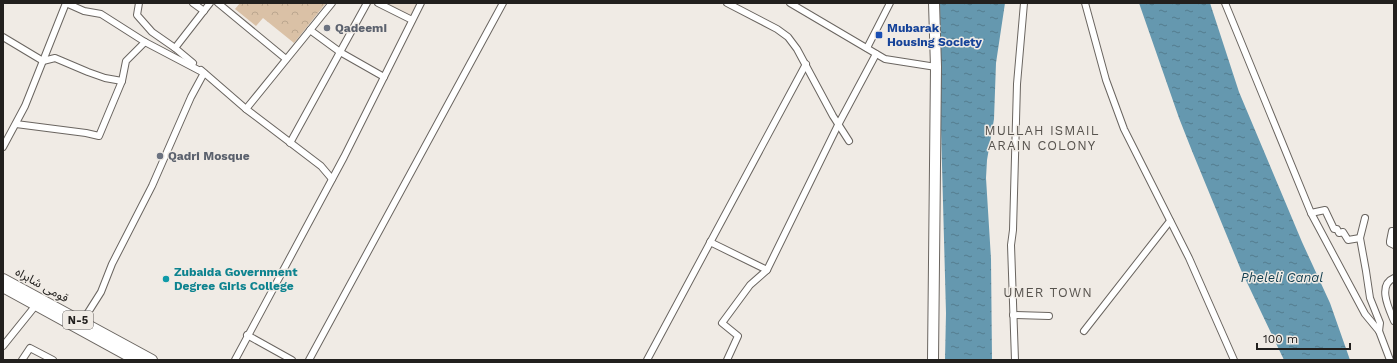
<svg xmlns="http://www.w3.org/2000/svg" width="1397" height="363" font-family="'Work Sans','Noto Sans Arabic',sans-serif">
  <defs>
    <pattern id="park-crowns" width="20" height="18" patternUnits="userSpaceOnUse"><rect width="20" height="18" fill="#dac1a6"/><path d="M2 6a3 3 0 1 1 6 0M12 15a3 3 0 1 1 6 0" fill="none" stroke="#bba68e"/></pattern>
    <pattern id="water-ripples" width="26" height="14" patternUnits="userSpaceOnUse"><rect width="26" height="14" fill="#6598af"/><path d="M2 4q2-2 4 0t4 0M15 11q2-2 4 0t4 0" fill="none" stroke="#537c8e"/></pattern>
  </defs>
  <rect width="100%" height="100%" fill="#f0ebe5"/>
  <path fill="#eadfd3" d="M 378,3 L 421,3 L 412,20 Z"/>
  <path fill="url(#park-crowns)" d="M 240,3 L 326,3 L 294,43 L 263,18 L 256,26 L 235,9 Z"/>
  <g fill="url(#water-ripples)">
    <path d="M 940,3 L 1005,3 L 996,63 L 994,119 L 987,160 L 986,178 L 991,259 L 992,360 L 945,360 L 946,313 L 941,128 Z"/>
    <path d="M 1139,3 L 1210,3 L 1239,92 L 1302,242 L 1330,303 L 1350,360 L 1284,360 L 1241,270 L 1192,151 L 1179,118 Z"/>
  </g>
  <g fill="none" stroke-linecap="round" stroke-linejoin="round">
    <defs>
      <g id="minor">
        <path d="M 66,3 L 84,11 L 101,14 L 145,42 L 204,73 L 191,97 L 152,186 L 112,264 L 101,292 L 82,322"/>
        <path d="M 139,3 L 137,15 L 152,32 L 175,48 L 193,63"/>
        <path d="M 193,3 L 204,11"/>
        <path d="M 218,3 L 286,59"/>
        <path d="M 378,3 L 412,20"/>
        <path d="M 727,3 L 777,29 L 788,37 L 797,49 L 833,116 L 849,141"/>
        <path d="M 790,3 L 885,59 L 936,67"/>
        <path d="M 1085,3 L 1106,80 L 1124,129 L 1189,258 L 1234,360"/>
        <path d="M 1225,3 L 1311,213 L 1365,314 L 1379,331"/>
        <path d="M 310,30 L 340,52 L 384,77"/>
        <path d="M 3,37 L 43,61 L 55,58 L 88,72 L 105,78 L 122,81"/>
        <path d="M 175,48 L 210,3"/>
        <path d="M 867,48 L 890,3"/>
        <path d="M 201,70 L 246,109 L 321,166 L 332,179"/>
        <path d="M 246,109 L 332,3"/>
        <path d="M 16,124 L 86,133 L 99,136 L 122,81 L 126,61 L 145,42"/>
        <path d="M 290,143 L 367,3"/>
        <path d="M 3,147 L 25,106 L 66,3"/>
        <path d="M 1311,213 L 1325,210 L 1334,229 L 1337,229 L 1339,233 L 1343,232 L 1348,240 L 1360,238"/>
        <path d="M 1365,218 L 1360,238 L 1366,271 L 1370,298 L 1380,323 L 1379,331 L 1390,360"/>
        <path d="M 1392,231 L 1390,241 L 1390,243 L 1394,245"/>
        <path d="M 710,242 L 767,270 L 838,125 L 876,54"/>
        <path d="M 1394,278 C 1377,285 1389,309 1394,321"/>
        <path d="M 1013,315 L 1049,316"/>
        <path d="M 1084,331 L 1170,221"/>
        <path d="M 247,335 L 292,360"/>
        <path d="M 3,346 L 36,305"/>
        <path d="M 22,360 L 30,348 L 53,360"/>
        <path d="M 235,360 L 344,157 L 421,3"/>
        <path d="M 309,360 L 503,3"/>
        <path d="M 647,360 L 806,64"/>
        <path d="M 727,360 L 738,336 L 722,323 L 750,285 L 767,270"/>
        <path d="M 1015,360 L 1011,245 L 1013,230 L 1017,84 L 1024,3"/>
      </g>
      <path id="primary" d="M 933,360 L 936,67 L 934,3"/>
      <g id="trunk">
        <path d="M 3,279 L 152,360"/>
        <path d="M 3,287 L 136,360"/>
      </g>
    </defs>
    <use href="#minor" stroke="#6a6560" stroke-width="8"/>
    <use href="#primary" stroke="#6a6560" stroke-width="12"/>
    <use href="#trunk" stroke="#6a6560" stroke-width="12"/>
    <use href="#minor" stroke="#fff" stroke-width="6"/>
    <use href="#primary" stroke="#fff" stroke-width="10"/>
    <use href="#trunk" stroke="#fff" stroke-width="10"/>
  </g>
  <g fill="#6b7280" stroke="#f0ebe5" stroke-width="1.5">
    <circle cx="327" cy="28" r="4"/>
    <circle cx="160" cy="156" r="4"/>
  </g>
  <rect fill="#1a4fb4" stroke="#f0ebe5" stroke-width="1.5" x="875" y="31" width="8" height="8" rx="2"/>
  <circle fill="#0f9aa8" stroke="#f0ebe5" stroke-width="1.5" cx="166" cy="279" r="4"/>
  <g text-anchor="middle" stroke-width="3" stroke-linejoin="round" paint-order="stroke">
    <rect fill="#f0ebe5" stroke="#605d5a" stroke-width="1" x="63" y="311" width="30" height="18" rx="3"/>
    <g font-size="11" font-weight="bold" fill="#22201e">
      <text x="78" y="324">N-5</text>
    </g>
    <g font-size="12" font-weight="bold" fill="#5b616d" stroke="#f0ebe5" text-anchor="start">
      <text x="335" y="32">Qadeemi</text>
      <text x="168" y="160">Qadri Mosque</text>
    </g>
    <g font-size="12" font-weight="bold" fill="#164399" stroke="#f0ebe5" text-anchor="start">
      <text x="887" y="32">Mubarak<tspan x="887" dy="14">Housing Society</tspan></text>
    </g>
    <g font-size="12" font-weight="bold" fill="#0d838f" stroke="#f0ebe5" text-anchor="start">
      <text x="174" y="276">Zubaida Government<tspan x="174" dy="14">Degree Girls College</tspan></text>
    </g>
    <g font-size="12" fill="#22201e" stroke="#f0ebe5">
      <text transform="translate(42 285) rotate(29)" y="4">قومی شاہراہ</text>
    </g>
    <g font-size="13" letter-spacing="1" fill="#57534e" stroke="#f0ebe5">
      <text x="1042" y="135">MULLAH ISMAIL<tspan x="1042" dy="15">ARAIN COLONY</tspan></text>
      <text x="1048" y="297">UMER TOWN</text>
    </g>
    <g font-size="13" font-style="italic" fill="#103d4f" stroke="#f0ebe5">
      <text x="1282" y="282">Pheleli Canal</text>
    </g>
  </g>
  <rect width="1397" height="363" fill="none" stroke="#22201e" stroke-width="8"/>
  <path d="M1257 343v6h93v-6" fill="none" stroke="#22201e" stroke-width="2"/>
  <text x="1263" y="343" font-size="12" fill="#22201e" stroke="#f0ebe5" stroke-width="3" paint-order="stroke">100 m</text>
</svg>
